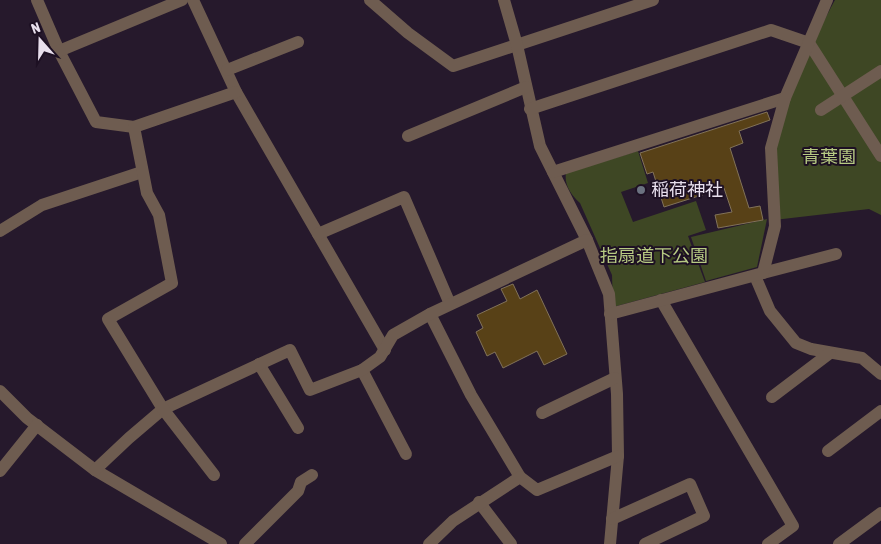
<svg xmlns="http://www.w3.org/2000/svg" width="881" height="544" font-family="'Asap Condensed','Noto Sans JP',sans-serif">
  <rect width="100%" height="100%" fill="#26192c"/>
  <g fill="#3e4724">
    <path d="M 835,0 L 881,0 L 881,215 L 869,209 L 774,220 C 775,197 774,173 776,150 C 781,108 814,38 835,0 Z"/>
    <path d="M 638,151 L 648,183 L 621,192 L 633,222 L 696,201 L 706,230 L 688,236 L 705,282 L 613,307 L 612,275 L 580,203 C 571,195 564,185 566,173 Z"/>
    <path d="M 767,219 L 757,267 L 706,281 L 691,237 Z"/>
  </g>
  <g fill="#584117" stroke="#817259">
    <path d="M 767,112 L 770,120 L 739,131 L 743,143 L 730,148 L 749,208 L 760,206 L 763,220 L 718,228 L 715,215 L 732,212 L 724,188 L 664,207 L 653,172 L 647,174 L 640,153 Z"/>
    <path d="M 513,284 L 520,299 L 537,290 L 567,354 L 544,365 L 537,351 L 503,368 L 495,352 L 487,356 L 476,332 L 483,328 L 477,315 L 507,301 L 501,289 Z"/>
  </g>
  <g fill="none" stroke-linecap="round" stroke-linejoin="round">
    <g stroke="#6e5c50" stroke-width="12">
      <path d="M 37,0 L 59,51 L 96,122 L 134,127"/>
      <path d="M 193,0 L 236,92 L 385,350"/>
      <path d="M 370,0 L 408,33 L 453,66 L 653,0"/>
      <path d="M 504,0 L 517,45 L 540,146 L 587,240 L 609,294 L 617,394 L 618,456 L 610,544"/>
      <path d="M 59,51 L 182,0"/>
      <path d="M 227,70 L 298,42"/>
      <path d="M 530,109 L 771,30 L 809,43 L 881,156"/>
      <path d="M 821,110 L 881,71"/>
      <path d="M 408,136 L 526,87"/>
      <path d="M 553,172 L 785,98"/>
      <path d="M 0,231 L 42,205 L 142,172"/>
      <path d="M 318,234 L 404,197 L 450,304"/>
      <path d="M 763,273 L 836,254"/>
      <path d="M 755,276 L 770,311 L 796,343 L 811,349 L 862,358 L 881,374"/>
      <path d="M 661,300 L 793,526 L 768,544"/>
      <path d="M 430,314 L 471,395 L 520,477"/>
      <path d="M 610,314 L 763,273 L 775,226 L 771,148 L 785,98 L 827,0"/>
      <path d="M 259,364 L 298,428"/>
      <path d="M 362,370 L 406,454"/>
      <path d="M 0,391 L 27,418 L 95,470 L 221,544"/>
      <path d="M 772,397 L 830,353"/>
      <path d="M 542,413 L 615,378"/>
      <path d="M 828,451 L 881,411"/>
      <path d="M 95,470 L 129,438 L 163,409 L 290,350 L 310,390 L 362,370 L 380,357 L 393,335 L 430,314 L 587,240"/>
      <path d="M 0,471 L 37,425"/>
      <path d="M 214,475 L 163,409 L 108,319 L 172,283 L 159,215 L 147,193 L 134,127 L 236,92"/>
      <path d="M 479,502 L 511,544"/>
      <path d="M 612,519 L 690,484 L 704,516 L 645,544"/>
      <path d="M 245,544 L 298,491 L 301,482 L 312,475"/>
      <path d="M 429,544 L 453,521 L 520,477 L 537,490 L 618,456"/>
      <path d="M 839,544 L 881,513"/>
    </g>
  </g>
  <circle fill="#6b7280" stroke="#1d1023" stroke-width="2" cx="641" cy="190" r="5"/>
  <g text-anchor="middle" stroke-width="4" stroke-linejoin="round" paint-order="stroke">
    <g font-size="18" fill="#b7ca83" stroke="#1d1023">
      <text x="829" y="163">青葉園</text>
      <text x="654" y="262">指扇道下公園</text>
    </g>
    <g font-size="18" fill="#e8dfed" stroke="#1d1023" text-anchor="start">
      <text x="651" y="196">稲荷神社</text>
    </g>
  </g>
  <g transform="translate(40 40) rotate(340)" stroke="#1d1023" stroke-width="4" paint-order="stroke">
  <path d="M0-4L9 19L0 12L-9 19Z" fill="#e8dfed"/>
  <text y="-8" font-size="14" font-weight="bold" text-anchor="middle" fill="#e8dfed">N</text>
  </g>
</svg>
